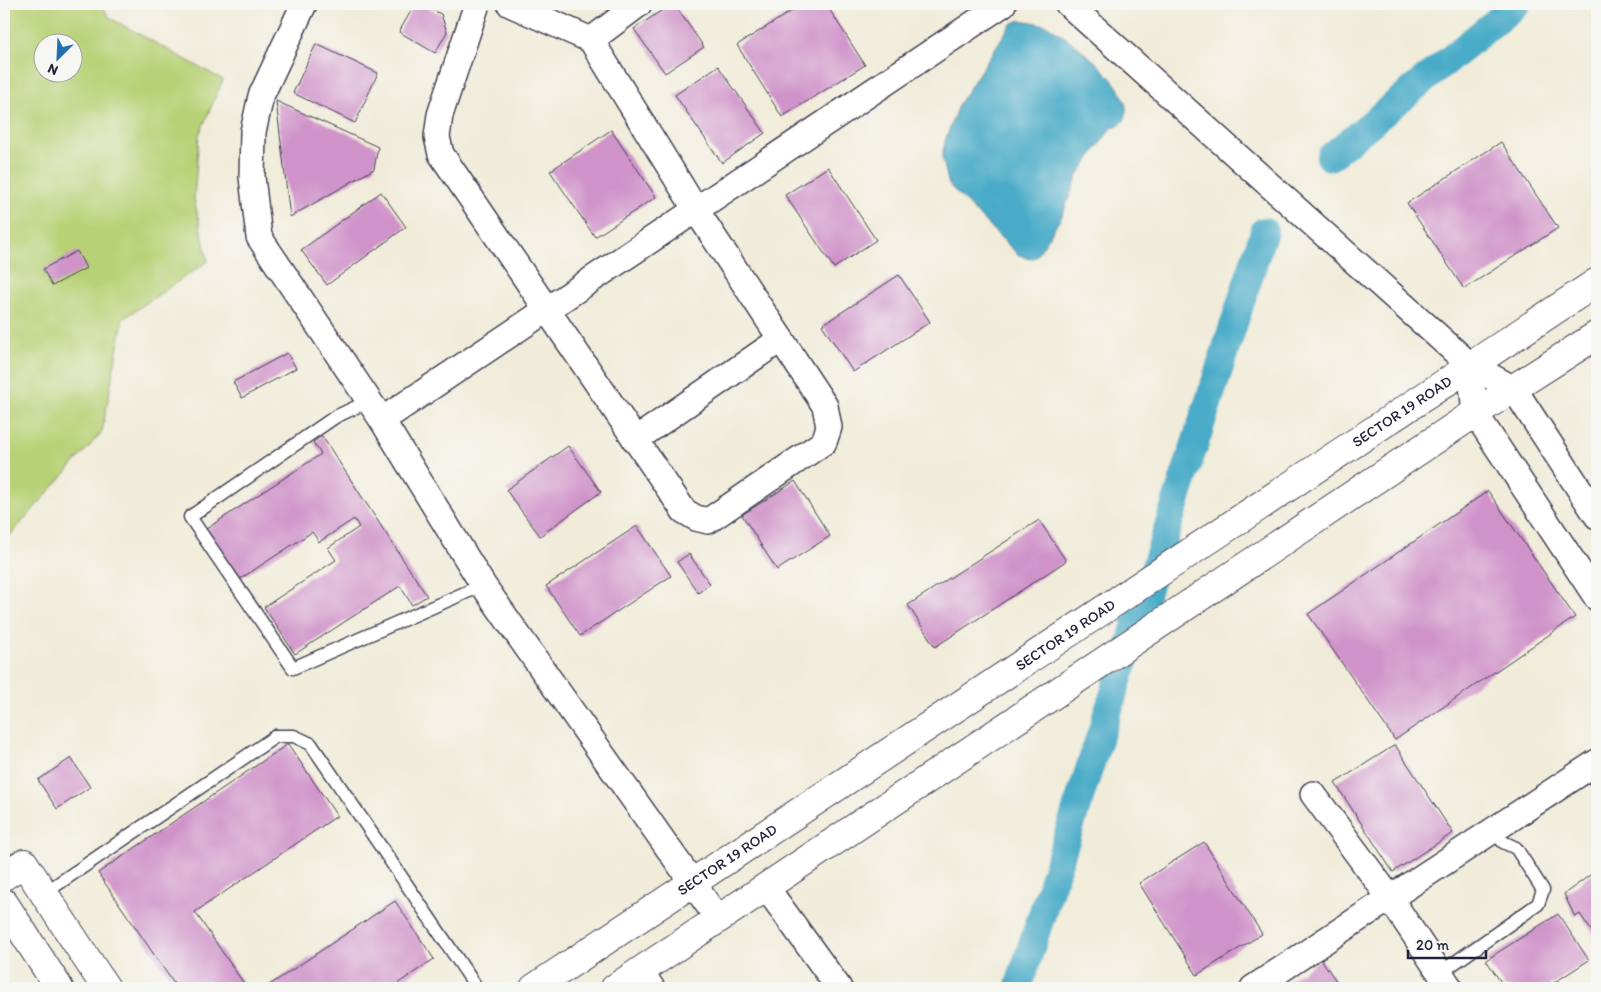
<svg xmlns="http://www.w3.org/2000/svg" width="1601" height="992" font-family="Itim,sans-serif">
  <rect width="100%" height="100%" fill="#f6f6f2"/>
  <filter id="ink" filterUnits="userSpaceOnUse"><feTurbulence type="fractalNoise" baseFrequency=".02" numOctaves="2"/><feDisplacementMap in="SourceGraphic" scale="10" xChannelSelector="R" yChannelSelector="G"/><feConvolveMatrix kernelMatrix="1 2 1 2 8 2 1 2 1" color-interpolation-filters="sRGB"/></filter>
  <filter id="wash" filterUnits="userSpaceOnUse"><feTurbulence type="fractalNoise" baseFrequency=".0096" numOctaves="4" result="noise"/><feDisplacementMap in="SourceGraphic" scale="20" xChannelSelector="R" yChannelSelector="G"/><feGaussianBlur stdDeviation="1.12" result="paint"/><feColorMatrix in="noise" values="0 0 0 0 0 0 0 0 0 0 0 0 0 0 0 0 0 1.4 0 .05"/><feComposite in="paint" operator="in"/></filter>
  <g filter="url(#wash)">
    <rect width="100%" height="100%" fill="#f1ecd9"/>
    <path fill="#b8d176" stroke="#6d7a58" fill-rule="evenodd" d="M 4,4 L 101,4 L 110,18 L 223,80 L 199,135 L 194,199 L 208,261 L 123,319 L 102,432 L 4,542 ZM 42,42 L 72,42 L 72,72 L 42,72 Z"/>
    <path fill="#49abc8" stroke="#366682" d="M 1020,20 C 1031,22 1044,23 1053,29 C 1075,43 1136,89 1125,118 C 1122,125 1118,127 1111,128 L 1078,175 L 1061,218 L 1036,257 L 1029,259 L 1017,254 L 949,185 L 942,157 L 945,141 L 958,105 L 1011,24 Z"/>
    <g fill="none" stroke-linecap="round" stroke-linejoin="round">
      <g stroke="#49abc8" stroke-width="28">
        <path d="M 1330,157 L 1517,4"/>
        <path d="M 1018,988 L 1264,231"/>
      </g>
    </g>
    <g id="blocks">
      <g fill="#cf92c9">
        <path d="M 415,4 L 419,4 L 441,14 L 447,32 L 435,53 L 399,32 Z"/>
        <path d="M 671,4 L 674,4 L 704,47 L 665,73 L 634,29 Z"/>
        <path d="M 803,4 L 826,4 L 865,65 L 782,117 L 737,45 Z"/>
        <path d="M 316,44 L 378,73 L 355,123 L 293,93 Z"/>
        <path d="M 718,66 L 765,133 L 722,163 L 675,95 Z"/>
        <path d="M 276,101 L 378,147 L 374,169 L 290,217 Z"/>
        <path d="M 611,130 L 656,197 L 595,237 L 550,171 Z"/>
        <path d="M 1501,142 L 1558,228 L 1464,289 L 1407,203 Z"/>
        <path d="M 828,167 L 876,240 L 834,268 L 785,195 Z"/>
        <path d="M 381,192 L 406,227 L 327,285 L 301,250 Z"/>
        <path d="M 77,251 L 86,268 L 52,286 L 43,269 Z"/>
        <path d="M 899,275 L 930,322 L 853,372 L 822,325 Z"/>
        <path d="M 287,353 L 296,368 L 242,398 L 233,382 Z"/>
        <path d="M 322,436 L 427,596 L 412,605 L 400,586 L 295,654 L 264,607 L 336,560 L 328,548 L 359,527 L 354,519 L 319,542 L 312,532 L 240,579 L 206,529 L 321,454 L 313,442 Z"/>
        <path d="M 568,446 L 601,492 L 540,536 L 506,490 Z"/>
        <path d="M 795,481 L 830,536 L 777,570 L 742,515 Z"/>
        <path d="M 1488,491 L 1575,617 L 1395,740 L 1308,614 Z"/>
        <path d="M 1039,520 L 1066,561 L 935,647 L 908,605 Z"/>
        <path d="M 637,526 L 671,576 L 580,636 L 546,586 Z"/>
        <path d="M 689,554 L 710,584 L 698,593 L 677,562 Z"/>
        <path d="M 288,744 L 337,816 L 195,912 L 247,988 L 177,988 L 98,873 Z"/>
        <path d="M 1395,745 L 1453,833 L 1393,872 L 1335,783 Z"/>
        <path d="M 71,758 L 90,787 L 57,809 L 38,780 Z"/>
        <path d="M 1204,842 L 1262,934 L 1197,975 L 1139,883 Z"/>
        <path d="M 1597,870 L 1597,939 L 1580,914 L 1575,917 L 1564,894 Z"/>
        <path d="M 395,901 L 434,959 L 391,988 L 265,988 Z"/>
        <path d="M 1558,914 L 1589,960 L 1546,988 L 1505,988 L 1486,960 Z"/>
        <path d="M 1321,959 L 1341,988 L 1276,988 Z"/>
      </g>
    </g>
  </g>
  <g filter="url(#ink)">
    <use href="#blocks" fill-opacity="0" stroke="#414053" stroke-width="1"/>
    <g fill="none" stroke-linecap="round" stroke-linejoin="round">
      <defs>
        <g id="service">
          <path d="M 369,401 L 335,417 L 190,517 L 293,668 L 483,585"/>
          <path d="M 43,894 L 276,736 L 294,736 L 311,744 L 477,988"/>
          <path d="M 1440,973 L 1538,904 L 1543,890 L 1516,848 L 1503,842 L 1493,830"/>
        </g>
        <g id="minor">
          <path d="M 304,4 L 261,96 L 253,132 L 252,177 L 259,237 L 382,420 L 483,585 L 718,919"/>
          <path d="M 477,4 L 440,115 L 437,137 L 441,154 L 684,511 L 696,518 L 708,521 L 824,442 L 829,427 L 825,406 L 696,210 L 591,40 L 510,4"/>
          <path d="M 1068,4 L 1470,365 L 1514,389 L 1597,516"/>
          <path d="M 591,40 L 639,4"/>
          <path d="M 1470,365 L 1475,413 L 1597,598"/>
          <path d="M 382,420 L 1003,4"/>
          <path d="M 635,440 L 781,339"/>
          <path d="M 1313,794 L 1390,898 L 1450,988"/>
          <path d="M 766,887 L 839,988"/>
          <path d="M 639,972 L 652,988"/>
          <path d="M 1253,988 L 1597,762"/>
        </g>
        <g id="tertiary">
          <path d="M 4,876 L 24,863 L 106,988"/>
          <path d="M 4,903 L 59,988"/>
          <path id="s1" d="M 534,988 L 1597,282"/>
          <path d="M 615,988 L 1475,413 L 1597,335"/>
        </g>
      </defs>
      <use href="#service" stroke="#414053" stroke-width="15"/>
      <use href="#minor" stroke="#414053" stroke-width="28"/>
      <use href="#tertiary" stroke="#414053" stroke-width="30"/>
      <use href="#service" stroke="#fff" stroke-width="12"/>
      <use href="#minor" stroke="#fff" stroke-width="25"/>
      <use href="#tertiary" stroke="#fff" stroke-width="28"/>
    </g>
  </g>
  <g text-anchor="middle" stroke-width="4.5" stroke-linejoin="round" paint-order="stroke">
    <g font-size="15" fill="#22223b" stroke="#f6f6f2">
      <text dy="5" stroke="none"><textPath href="#s1" startOffset="1042">SECTOR 19 ROAD</textPath></text>
      <text dy="5" stroke="none"><textPath href="#s1" startOffset="638">SECTOR 19 ROAD</textPath></text>
      <text dy="5" stroke="none"><textPath href="#s1" startOffset="232">SECTOR 19 ROAD</textPath></text>
    </g>
  </g>
  <rect width="1601" height="992" fill="none" stroke="#f6f6f2" stroke-width="20"/>
  <g transform="translate(58 58) rotate(204)"><circle r="24" fill="#f6f6f2" stroke="#a1a1a9"/>
  <path d="M0-4L9 19L0 12L-9 19Z" fill="#1f6fb2"/>
  <text y="-8" font-size="14" font-weight="bold" text-anchor="middle" fill="#22223b">N</text>
  </g>
  <path d="M1408 950v8h78v-8" fill="none" stroke="#22223b" stroke-width="2.5"/>
  <text x="1416" y="950" font-size="15" fill="#22223b" stroke="#f6f6f2" stroke-width="4" paint-order="stroke">20 m</text>
</svg>
